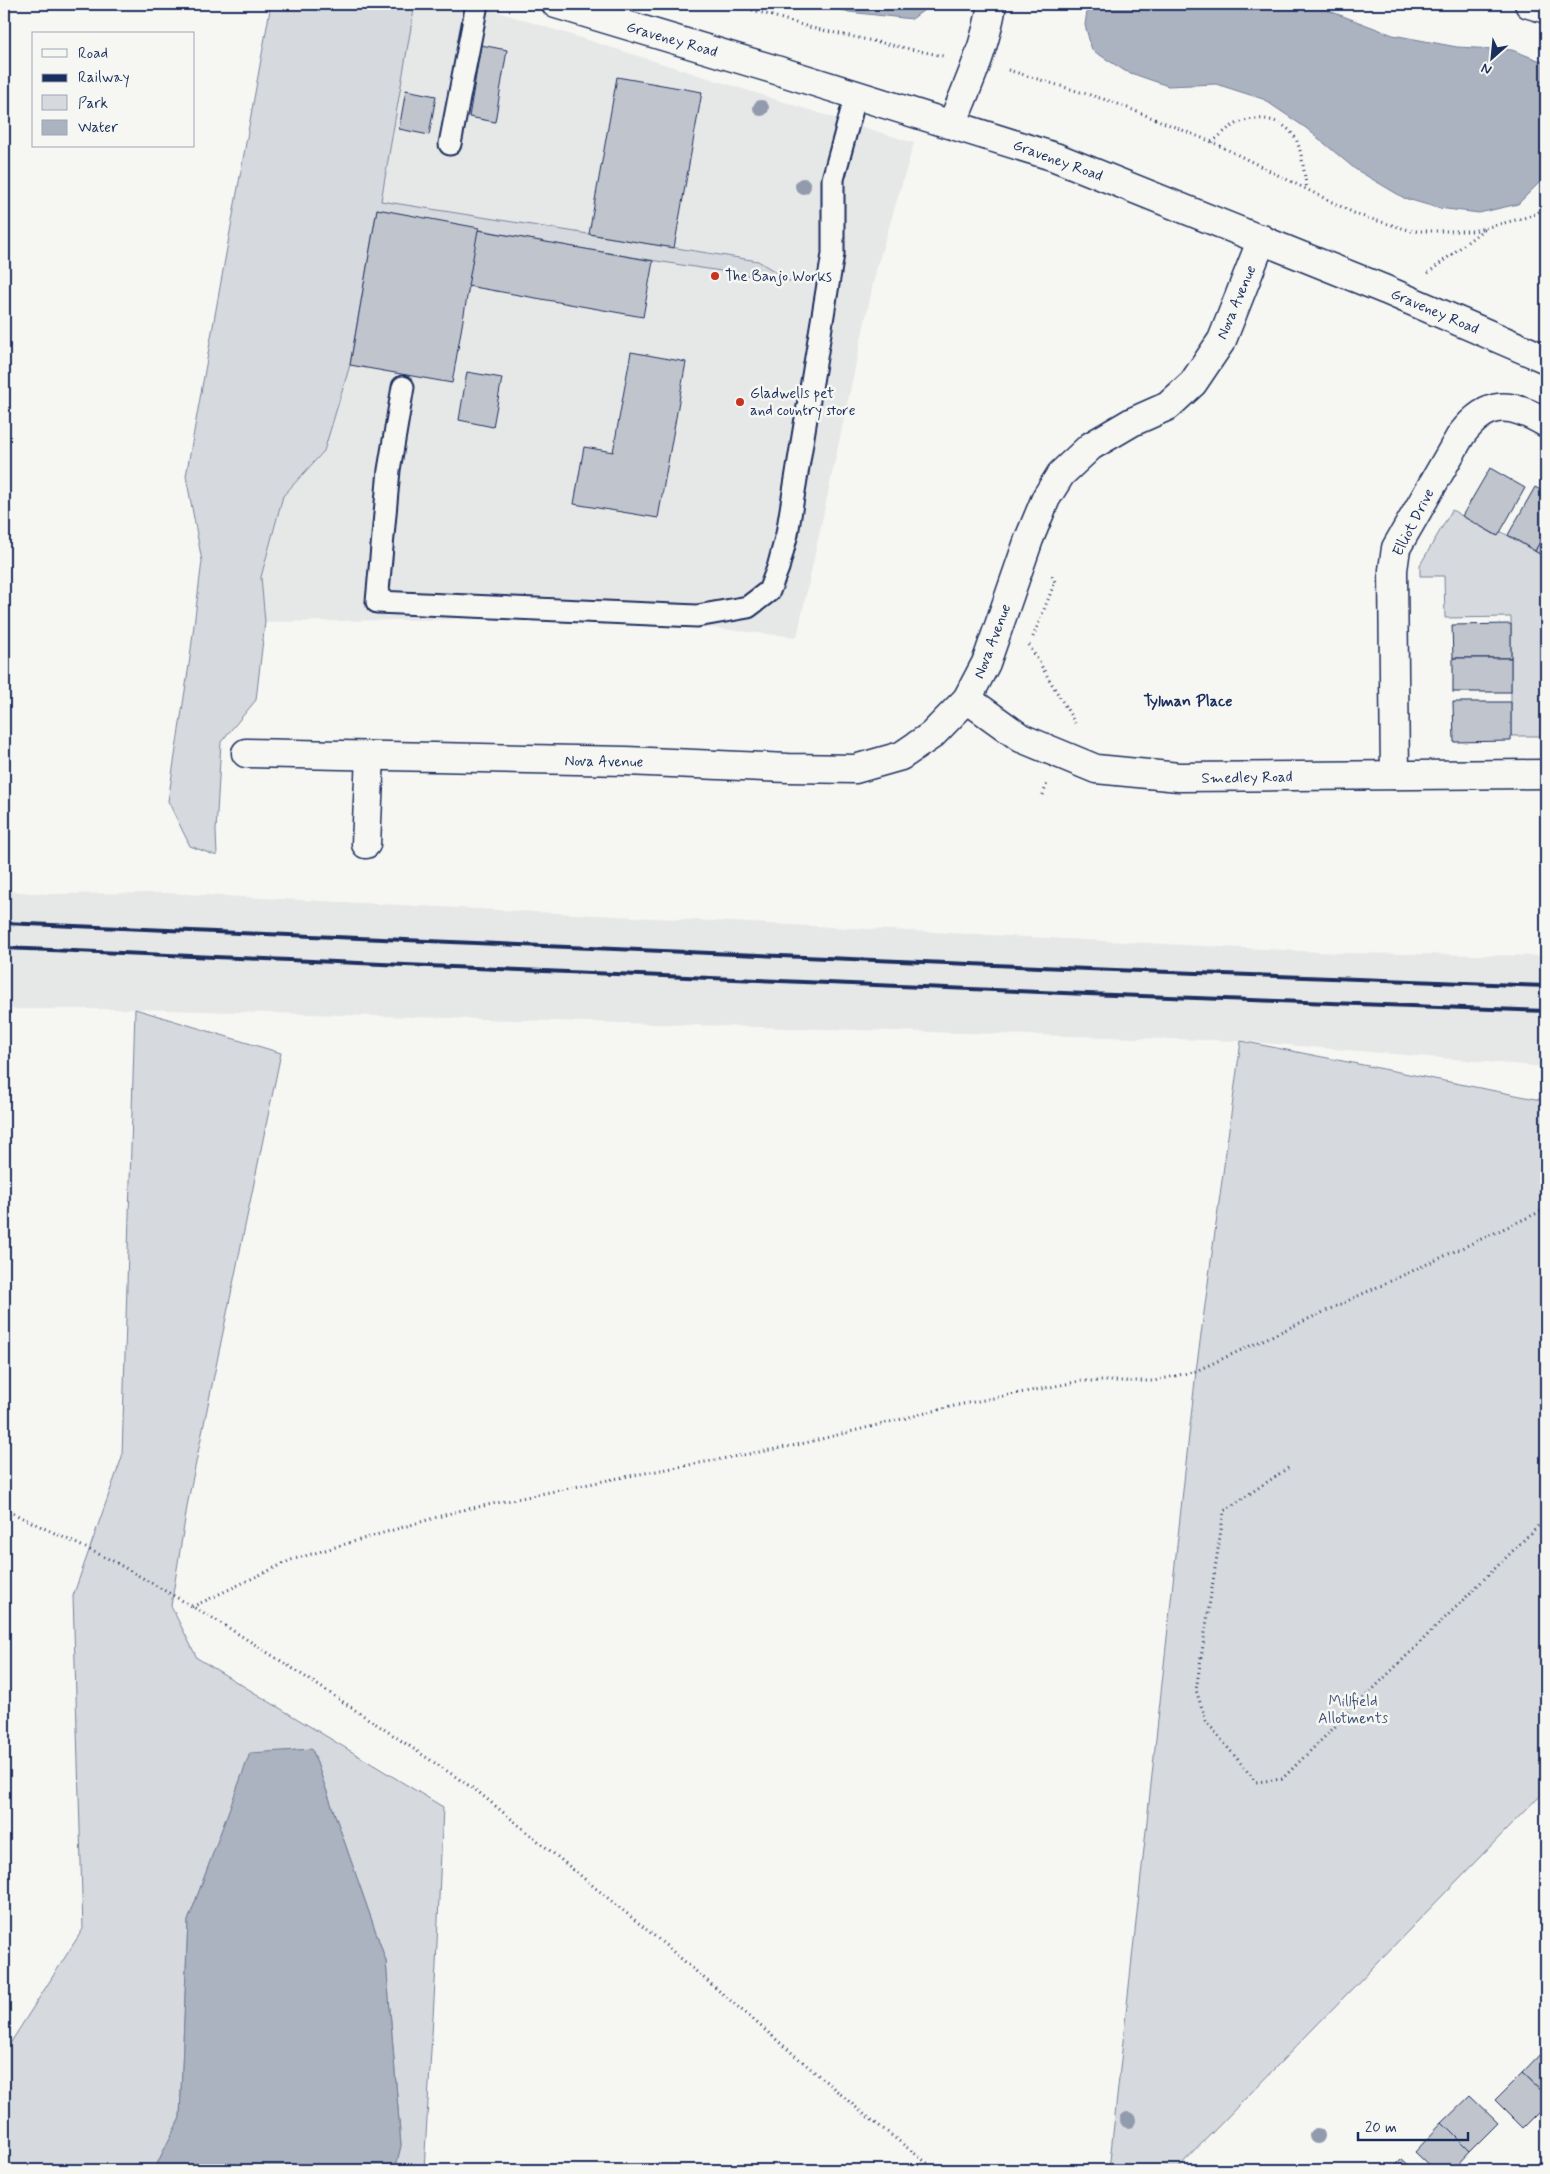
<svg xmlns="http://www.w3.org/2000/svg" width="1550" height="2174" font-family="Mynerve,sans-serif">
  <rect width="100%" height="100%" fill="#f6f6f2"/>
  <filter id="ink" filterUnits="userSpaceOnUse"><feTurbulence type="fractalNoise" baseFrequency=".02" numOctaves="2"/><feDisplacementMap in="SourceGraphic" scale="10" xChannelSelector="R" yChannelSelector="G"/><feConvolveMatrix kernelMatrix="1 2 1 2 8 2 1 2 1" color-interpolation-filters="sRGB"/></filter>
  <g filter="url(#ink)">
    <g fill="#e6e7e7">
      <path d="M 414,4 L 473,4 L 914,143 L 876,270 L 797,637 L 609,617 L 265,622 L 261,578 L 283,496 L 324,451 Z"/>
      <path d="M 4,891 L 49,894 L 165,893 L 1340,953 L 1546,956 L 1546,1067 L 1241,1041 L 135,1009 L 4,1009 Z"/>
    </g>
    <g fill="#d6d9dd" stroke="#78849e">
      <path d="M 271,4 L 415,4 L 381,201 L 758,261 L 790,281 C 652,262 514,238 377,209 L 350,365 L 324,451 L 283,496 L 261,577 L 265,622 L 256,700 L 221,742 L 216,831 L 217,856 L 190,846 L 168,801 L 189,665 L 202,561 L 186,476 Z"/>
      <path d="M 1452,510 L 1497,536 L 1500,531 L 1546,558 L 1546,736 L 1511,736 L 1511,617 L 1445,618 L 1444,576 L 1420,576 L 1420,565 Z"/>
      <path d="M 135,1009 L 281,1053 L 188,1501 L 171,1606 L 197,1658 L 443,1807 L 436,1966 L 424,2170 L 395,2170 L 401,2145 L 386,1961 L 312,1749 L 250,1754 L 188,1921 L 180,2118 L 154,2170 L 4,2170 L 4,2053 L 83,1929 L 73,1596 L 122,1457 Z"/>
      <path d="M 1241,1041 L 1546,1101 L 1546,1789 L 1176,2170 L 1109,2170 L 1196,1371 Z"/>
    </g>
    <g fill="#abb2c0" stroke="#717e99">
      <path d="M 820,4 L 932,4 L 912,19 L 849,12 Z"/>
      <path d="M 1088,4 L 1311,4 L 1393,35 L 1457,47 L 1512,50 L 1546,63 L 1546,171 L 1541,181 L 1518,204 L 1479,213 L 1438,208 L 1404,198 L 1355,169 L 1306,128 L 1263,99 L 1216,84 L 1168,86 L 1125,71 L 1092,50 L 1085,25 Z"/>
      <path d="M 312,1749 L 386,1961 L 401,2146 L 395,2170 L 154,2170 L 180,2118 L 188,1921 L 250,1753 Z"/>
    </g>
    <g fill="#c0c4cd" stroke="#1b2f5e">
      <path d="M 481,45 L 507,50 L 495,122 L 469,117 Z"/>
      <path d="M 617,77 L 702,92 L 674,248 L 589,234 Z"/>
      <path d="M 406,90 L 436,96 L 429,135 L 399,129 Z"/>
      <path d="M 377,209 L 479,228 L 452,383 L 350,365 Z"/>
      <path d="M 478,230 L 653,261 L 643,317 L 468,286 Z"/>
      <path d="M 631,352 L 686,362 L 658,518 L 574,504 L 584,447 L 613,452 Z"/>
      <path d="M 467,372 L 502,378 L 493,427 L 459,420 Z"/>
      <path d="M 1490,468 L 1525,488 L 1498,536 L 1462,516 Z"/>
      <path d="M 1535,487 L 1546,493 L 1546,531 L 1535,551 L 1508,535 Z"/>
      <path d="M 1546,531 L 1546,558 L 1535,551 Z"/>
      <path d="M 1511,624 L 1511,658 L 1453,658 L 1452,625 Z"/>
      <rect x="1453" y="658" width="58" height="34"/>
      <path d="M 1453,702 L 1511,702 L 1511,741 L 1454,742 Z"/>
      <path d="M 1546,2048 L 1546,2096 L 1522,2073 Z"/>
      <path d="M 1522,2073 L 1546,2096 L 1546,2105 L 1523,2128 L 1495,2100 Z"/>
      <path d="M 1470,2096 L 1498,2123 L 1470,2151 L 1442,2123 Z"/>
      <path d="M 1442,2123 L 1470,2151 L 1452,2170 L 1434,2170 L 1415,2152 Z"/>
      <path d="M 1402,2159 L 1414,2170 L 1391,2170 Z"/>
    </g>
    <g fill="none" stroke-linecap="round" stroke-linejoin="round">
      <defs>
        <g id="lane">
          <path d="M 450,144 L 477,4"/>
          <path d="M 403,387 L 389,470 L 377,602 L 697,616 L 748,607 L 769,591 L 778,568 L 787,534 L 833,254 L 833,179 L 856,95"/>
        </g>
        <g id="street">
          <path d="M 1529,4 L 1546,9"/>
          <path d="M 952,124 C 968,85 986,46 992,4"/>
          <path d="M 967,699 L 1021,738 L 1096,769 L 1179,777 L 1546,774"/>
          <path d="M 246,753 L 626,761 L 788,768 L 855,769 L 901,756 L 932,735 L 967,699 L 986,663 L 1029,539 L 1046,498 L 1061,474 L 1091,446 L 1132,422 L 1168,406 L 1193,383 L 1222,340 L 1262,239"/>
          <path d="M 1395,775 L 1393,570 L 1396,548 L 1461,435 C 1488,399 1510,402 1546,423"/>
          <path d="M 366,844 L 370,756"/>
        </g>
        <path id="secondary" d="M 556,4 L 773,69 L 1055,157 L 1386,290 L 1546,359"/>
      </defs>
      <use href="#lane" stroke="#1b2f5e" stroke-width="25"/>
      <use href="#street" stroke="#1b2f5e" stroke-width="31"/>
      <use href="#secondary" stroke="#1b2f5e" stroke-width="31"/>
      <g stroke="#1b2f5e" stroke-width="3" stroke-dasharray="1 4" stroke-linecap="butt">
        <path d="M 733,4 L 812,28 L 943,56"/>
        <path d="M 1008,70 L 1113,102 L 1212,142 L 1358,215 L 1412,231 L 1473,231 L 1531,216 L 1546,208"/>
        <path d="M 1212,142 C 1219,137 1226,129 1234,125 C 1254,115 1280,116 1294,136 C 1302,147 1304,175 1307,189"/>
        <path d="M 1428,273 L 1484,229"/>
        <path d="M 1033,637 L 1055,582 L 1052,576"/>
        <path d="M 1029,645 L 1075,723"/>
        <path d="M 1043,795 L 1047,783"/>
        <path d="M 1288,1468 L 1224,1511 L 1196,1690 L 1206,1721 L 1256,1782 L 1282,1779 L 1546,1518"/>
        <path d="M 4,1509 L 113,1561 L 216,1620 L 292,1668 L 477,1791 L 658,1939 L 864,2114 L 936,2170"/>
        <path d="M 192,1607 L 291,1560 L 458,1511 L 613,1479 L 797,1445 L 958,1405 L 1081,1381 L 1154,1381 L 1196,1371 L 1546,1209"/>
      </g>
      <use href="#lane" stroke="#f6f6f2" stroke-width="21"/>
      <use href="#street" stroke="#f6f6f2" stroke-width="28"/>
      <use href="#secondary" stroke="#f6f6f2" stroke-width="28"/>
      <g stroke="#1b2f5e" stroke-width="4">
        <path d="M 4,923 L 1088,969 L 1546,986"/>
        <path d="M 4,948 L 1087,994 L 1546,1011"/>
      </g>
    </g>
    <g fill="#929bae">
      <circle cx="761" cy="108" r="8"/>
      <circle cx="803" cy="186" r="8"/>
      <circle cx="1128" cy="2120" r="8"/>
      <circle cx="1317" cy="2136" r="8"/>
    </g>
  </g>
  <g fill="#c8321e" stroke="#f6f6f2" stroke-width="2">
    <circle cx="715" cy="276" r="5"/>
    <circle cx="740" cy="402" r="5"/>
  </g>
  <g text-anchor="middle" stroke-width="5" stroke-linejoin="round" paint-order="stroke">
    <g font-size="15" fill="#1b2f5e" stroke="#f6f6f2">
      <text transform="translate(672 39) rotate(16)" y="5">Graveney Road</text>
      <text transform="translate(1058 160) rotate(20)" y="5">Graveney Road</text>
      <text transform="translate(1236 302) rotate(-67)" y="5">Nova Avenue</text>
      <text transform="translate(1435 311) rotate(23)" y="5">Graveney Road</text>
      <text transform="translate(1413 522) rotate(-63)" y="5">Elliot Drive</text>
      <text transform="translate(992 641) rotate(-69)" y="5">Nova Avenue</text>
      <text transform="translate(604 761) rotate(1)" y="5">Nova Avenue</text>
      <text transform="translate(1247 777) rotate(-1)" y="5">Smedley Road</text>
    </g>
    <g font-size="15" fill="#1b2f5e" stroke="#f6f6f2" text-anchor="start">
      <text x="725" y="281">The Banjo Works</text>
      <text x="750" y="398">Gladwells pet<tspan x="750" dy="17">and country store</tspan></text>
    </g>
    <g font-size="15" fill="#405177" stroke="#f6f6f2">
      <text x="1353" y="1706">Millfield<tspan x="1353" dy="17">Allotments</tspan></text>
    </g>
    <g font-size="16" font-weight="bold" fill="#1b2f5e" stroke="#f6f6f2">
      <text x="1188" y="706">Tylman Place</text>
    </g>
  </g>
  <rect width="1550" height="2174" fill="none" stroke="#f6f6f2" stroke-width="20"/>
  <rect x="10" y="10" width="1530" height="2154" fill="none" stroke="#1b2f5e" stroke-width="2" filter="url(#ink)"/>
  <rect x="32" y="32" width="162" height="115" fill="#f6f6f2" stroke="#9ea6b7"/>
  <rect x="42" y="49" width="25" height="8" fill="#f6f6f2" stroke="#9ea6b7"/>
  <text x="78" y="58" font-size="15" fill="#1b2f5e">Road</text>
  <rect x="42" y="74" width="25" height="8" fill="#1b2f5e" stroke="#9ea6b7"/>
  <text x="78" y="82" font-size="15" fill="#1b2f5e">Railway</text>
  <rect x="42" y="95" width="25" height="15" fill="#d6d9dd" stroke="#9ea6b7"/>
  <text x="78" y="108" font-size="15" fill="#1b2f5e">Park</text>
  <rect x="42" y="120" width="25" height="15" fill="#abb2c0" stroke="#9ea6b7"/>
  <text x="78" y="132" font-size="15" fill="#1b2f5e">Water</text>
  <g transform="translate(1492 58) rotate(207)" stroke="#f6f6f2" stroke-width="4" paint-order="stroke">
  <path d="M0-4L9 19L0 12L-9 19Z" fill="#1b2f5e"/>
  <text y="-8" font-size="14" font-weight="bold" text-anchor="middle" fill="#1b2f5e">N</text>
  </g>
  <path d="M1358 2132v8h110v-8" fill="none" stroke="#1b2f5e" stroke-width="2.5"/>
  <text x="1365" y="2132" font-size="15" fill="#1b2f5e" stroke="#f6f6f2" stroke-width="4" paint-order="stroke">20 m</text>
</svg>
